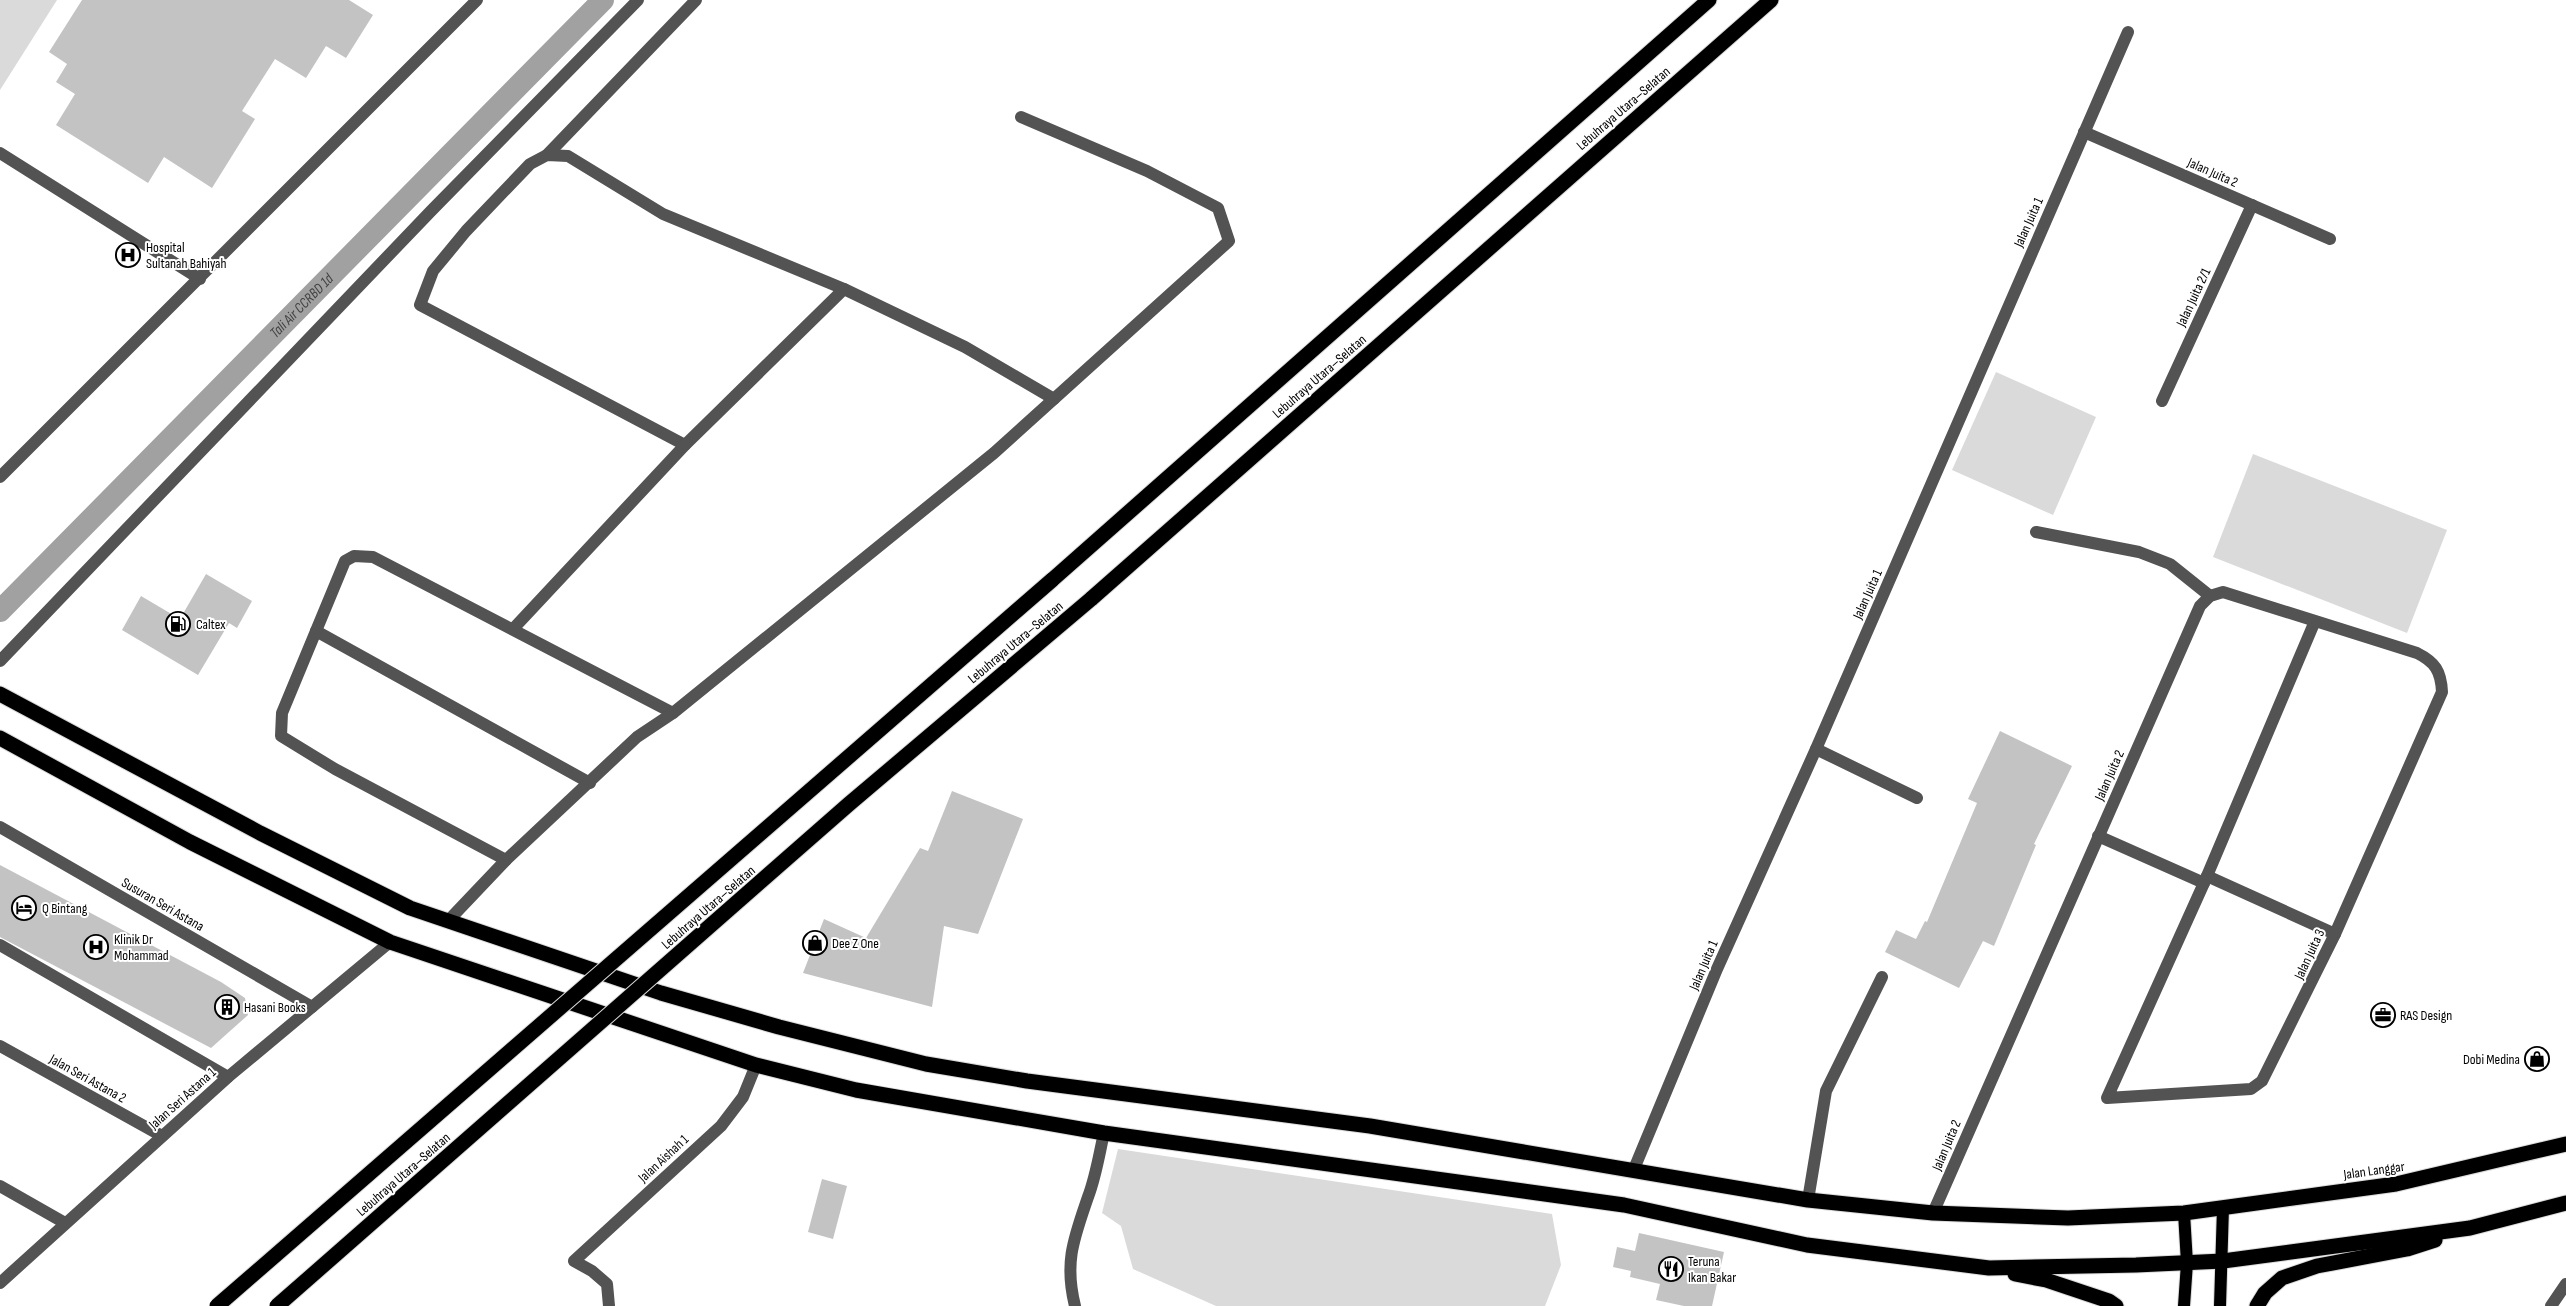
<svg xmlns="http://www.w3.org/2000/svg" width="2566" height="1306" font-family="'Sofia Sans Condensed',sans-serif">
  <rect width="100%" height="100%" fill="#fff"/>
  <g fill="#dadada">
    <path d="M 0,0 L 57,0 L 0,90 Z"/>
    <path d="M 1996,372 L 2096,417 L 2053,515 L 1952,470 Z"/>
    <path d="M 2253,454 L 2447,530 L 2407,633 L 2213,557 Z"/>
    <path d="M 1118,1149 L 1552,1214 L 1561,1265 L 1545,1306 L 1216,1306 L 1133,1269 L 1121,1226 L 1102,1213 Z"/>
  </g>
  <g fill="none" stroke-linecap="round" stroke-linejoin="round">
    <path stroke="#a1a1a1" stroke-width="22" id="s1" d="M 0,611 L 603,0"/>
  </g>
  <g fill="#c3c3c3">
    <path d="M 82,0 L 349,0 L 373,15 L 346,58 L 326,46 L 306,78 L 275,59 L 242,111 L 255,119 L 212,188 L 164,157 L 148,183 L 56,125 L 75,94 L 56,82 L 67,64 L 49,52 Z"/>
    <path d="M 206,574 L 252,601 L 237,628 L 229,623 L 198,675 L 122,630 L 141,596 L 180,619 Z"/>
    <path d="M 2000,731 L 2072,766 L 2034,844 L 2036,845 L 1994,946 L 1983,941 L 1959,988 L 1885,952 L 1896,930 L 1916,939 L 1925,921 L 1927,922 L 1977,803 L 1968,799 Z"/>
    <path d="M 952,791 L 1023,819 L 978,934 L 944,926 L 932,1007 L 803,973 L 824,919 L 866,938 L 920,848 L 928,851 Z"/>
    <path d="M 0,865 L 221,982 L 245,998 L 248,1015 L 211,1048 L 0,937 Z"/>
    <path d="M 822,1179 L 847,1186 L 833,1239 L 808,1232 Z"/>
    <path d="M 1639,1233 L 1724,1252 L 1712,1306 L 1684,1306 L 1656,1300 L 1660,1284 L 1630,1277 L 1631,1271 L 1613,1267 L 1617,1247 L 1635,1251 Z"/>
  </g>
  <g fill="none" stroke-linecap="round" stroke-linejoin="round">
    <defs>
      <g id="major">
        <path d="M 2184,1306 L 2187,1263 L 2184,1213"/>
        <path d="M 2220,1306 L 2223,1207"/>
      </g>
      <g id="highway">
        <path d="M 1052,580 L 1709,0"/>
        <path d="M 1091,599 L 1771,0"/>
        <path d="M 0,694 L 260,833 L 410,908 L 661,993 L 779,1027 L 926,1064 L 1027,1081 L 1370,1126 L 1808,1200 L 1933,1213 L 2068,1218 L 2184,1213 L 2396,1184 L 2566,1144"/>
        <path d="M 0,738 L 190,842 L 390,942 L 756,1065 L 856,1090 L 1104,1133 L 1624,1205 L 1807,1245 L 1989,1268 L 2136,1265 L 2223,1261 L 2470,1228 L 2566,1203"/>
        <path d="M 2015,1274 L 2046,1280 L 2109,1301 L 2116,1306"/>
        <path d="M 2257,1306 L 2265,1293 L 2282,1278 L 2317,1266 L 2407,1249 L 2435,1240"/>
      </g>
    </defs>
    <use href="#major" stroke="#dbdbdb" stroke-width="14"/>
    <use href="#highway" stroke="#dbdbdb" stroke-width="17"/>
    <g stroke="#535353" stroke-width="12">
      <path d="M 2084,132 L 2330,239"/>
      <path d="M 0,153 L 200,279"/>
      <path d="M 547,155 L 696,0"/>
      <path d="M 2162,401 L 2252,205"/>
      <path d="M 685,445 L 420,305 L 433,271 L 466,231 L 530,164 L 547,155 L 568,156 L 663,214 L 844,289 L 965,347 L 1054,399"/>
      <path d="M 0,477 L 477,0"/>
      <path d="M 2036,532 L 2139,552 L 2170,564 L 2210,596"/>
      <path d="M 513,629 L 685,445 L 844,289"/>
      <path d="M 316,631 L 590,783"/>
      <path d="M 0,661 L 431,211 L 638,0"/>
      <path d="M 1816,749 L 1917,798"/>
      <path d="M 0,827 L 312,1007"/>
      <path d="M 2098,836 L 2204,883"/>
      <path d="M 506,860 L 335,769 L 281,736 L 282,713 L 345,561 L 354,556 L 373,557 L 673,713"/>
      <path d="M 2207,876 L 2335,934"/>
      <path d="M 448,921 L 506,860 L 637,737 L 673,713 L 994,453 L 1229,241 L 1218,208 L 1147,171 L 1021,117"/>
      <path d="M 0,945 L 228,1077"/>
      <path d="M 0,1046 L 162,1136"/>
      <path d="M 1634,1169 L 1717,969 L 1816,749 L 2128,32"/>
      <path d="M 0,1186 L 65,1223"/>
      <path d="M 1808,1200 L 1826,1091 L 1882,977"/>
      <path d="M 1933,1213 L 2200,606 L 2210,596 L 2223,592 L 2417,653 C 2435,662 2441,671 2442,692 L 2335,934 L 2262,1081 L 2251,1089 L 2107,1098 L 2204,883 L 2315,621"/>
      <path d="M 0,1283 L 228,1077 L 390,942"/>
      <path d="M 609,1306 L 607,1284 L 592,1271 L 574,1261 L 721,1126 L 743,1097 L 756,1065"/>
      <path d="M 1075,1306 C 1064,1262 1074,1238 1088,1197 C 1096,1176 1099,1155 1104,1133"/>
      <path d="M 2551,1306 L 2566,1284"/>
    </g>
    <use href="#major" stroke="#000" stroke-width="12"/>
    <use href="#highway" stroke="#000" stroke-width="15"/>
    <defs>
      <g id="highway-bridge">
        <path d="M 217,1306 L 1052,580"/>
        <path d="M 277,1306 L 849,804 L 1091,599"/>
      </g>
    </defs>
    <use href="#highway-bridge" stroke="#dbdbdb" stroke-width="17" stroke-linecap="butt"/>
    <use href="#highway-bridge" stroke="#000" stroke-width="15"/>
  </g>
  <defs>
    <symbol id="hospital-ring" viewBox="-11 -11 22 22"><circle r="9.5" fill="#fff" stroke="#000" stroke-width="1.5"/><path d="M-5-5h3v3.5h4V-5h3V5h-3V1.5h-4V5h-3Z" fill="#000"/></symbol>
    <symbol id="fuel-ring" viewBox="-11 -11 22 22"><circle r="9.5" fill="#fff" stroke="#000" stroke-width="1.5"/><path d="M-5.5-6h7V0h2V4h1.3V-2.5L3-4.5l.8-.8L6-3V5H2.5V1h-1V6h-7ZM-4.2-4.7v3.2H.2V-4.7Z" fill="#000"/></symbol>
    <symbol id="hotel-ring" viewBox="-11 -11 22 22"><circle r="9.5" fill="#fff" stroke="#000" stroke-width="1.5"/><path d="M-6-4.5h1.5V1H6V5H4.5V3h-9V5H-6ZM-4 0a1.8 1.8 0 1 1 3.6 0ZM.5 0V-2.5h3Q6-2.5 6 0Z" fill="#000"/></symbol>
    <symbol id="shop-ring" viewBox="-11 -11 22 22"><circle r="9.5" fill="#fff" stroke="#000" stroke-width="1.5"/><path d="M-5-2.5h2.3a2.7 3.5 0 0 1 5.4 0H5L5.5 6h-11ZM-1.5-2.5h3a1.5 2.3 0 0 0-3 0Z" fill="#000"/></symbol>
    <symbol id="building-ring" viewBox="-11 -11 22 22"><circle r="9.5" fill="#fff" stroke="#000" stroke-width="1.5"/><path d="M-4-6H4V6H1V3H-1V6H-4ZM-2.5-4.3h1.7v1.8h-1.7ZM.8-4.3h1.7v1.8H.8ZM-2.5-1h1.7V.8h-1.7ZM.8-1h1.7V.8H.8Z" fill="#000"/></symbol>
    <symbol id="office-ring" viewBox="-11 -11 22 22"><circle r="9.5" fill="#fff" stroke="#000" stroke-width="1.5"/><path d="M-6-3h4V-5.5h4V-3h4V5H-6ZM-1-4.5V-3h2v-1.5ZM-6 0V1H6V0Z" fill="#000"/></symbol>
    <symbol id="restaurant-ring" viewBox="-11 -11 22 22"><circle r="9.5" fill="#fff" stroke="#000" stroke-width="1.5"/><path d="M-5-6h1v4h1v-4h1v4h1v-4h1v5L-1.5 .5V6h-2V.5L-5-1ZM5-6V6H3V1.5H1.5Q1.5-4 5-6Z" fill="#000"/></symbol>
  </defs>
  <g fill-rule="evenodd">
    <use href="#hospital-ring" x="114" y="241" width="28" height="28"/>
    <use href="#fuel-ring" x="164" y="610" width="28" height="28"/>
    <use href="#hotel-ring" x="10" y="894" width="28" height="28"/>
    <use href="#shop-ring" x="801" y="929" width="28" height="28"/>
    <use href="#hospital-ring" x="82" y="933" width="28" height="28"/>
    <use href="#building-ring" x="213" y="993" width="28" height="28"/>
    <use href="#office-ring" x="2369" y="1001" width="28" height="28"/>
    <use href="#shop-ring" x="2523" y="1045" width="28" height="28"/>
    <use href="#restaurant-ring" x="1657" y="1255" width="28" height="28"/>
  </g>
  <g text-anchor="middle" stroke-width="4" stroke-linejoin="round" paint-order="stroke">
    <g font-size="14" fill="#000" stroke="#fff">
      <text transform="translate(1623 108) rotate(-41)" y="5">Lebuhraya Utara–Selatan</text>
      <text transform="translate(2213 172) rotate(24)" y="5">Jalan Juita 2</text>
      <text transform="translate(2028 222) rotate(-66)" y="5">Jalan Juita 1</text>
      <text transform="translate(2193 297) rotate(-65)" y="5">Jalan Juita 2/1</text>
      <text transform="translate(1319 376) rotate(-41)" y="5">Lebuhraya Utara–Selatan</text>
      <text transform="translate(1867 594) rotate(-66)" y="5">Jalan Juita 1</text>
      <text transform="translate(1015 642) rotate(-40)" y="5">Lebuhraya Utara–Selatan</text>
      <text transform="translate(2109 775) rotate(-66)" y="5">Jalan Juita 2</text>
      <text transform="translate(163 904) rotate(30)" y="5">Susuran Seri Astana</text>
      <text transform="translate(708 907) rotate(-41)" y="5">Lebuhraya Utara–Selatan</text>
      <text transform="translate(2309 954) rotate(-65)" y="5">Jalan Juita 3</text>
      <text transform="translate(1703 965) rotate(-67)" y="5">Jalan Juita 1</text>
      <text transform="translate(88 1078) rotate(29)" y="5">Jalan Seri Astana 2</text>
      <text transform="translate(182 1098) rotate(-42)" y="5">Jalan Seri Astana 1</text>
      <text transform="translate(1946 1145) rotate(-67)" y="5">Jalan Juita 2</text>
      <text transform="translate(663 1158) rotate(-43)" y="5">Jalan Aishah 1</text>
      <text transform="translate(2374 1170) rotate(-8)" y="5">Jalan Langgar</text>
      <text transform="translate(403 1174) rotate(-41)" y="5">Lebuhraya Utara–Selatan</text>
    </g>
    <g font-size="14" fill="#000" stroke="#fff" text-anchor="start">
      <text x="146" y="252">Hospital<tspan x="146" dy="16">Sultanah Bahiyah</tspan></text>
      <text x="196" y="629">Caltex</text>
      <text x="42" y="913">Q Bintang</text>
      <text x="114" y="944">Klinik Dr<tspan x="114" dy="16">Mohammad</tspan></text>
      <text x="832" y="948">Dee Z One</text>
      <text x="244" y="1012">Hasani Books</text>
      <text x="2400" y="1020">RAS Design</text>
      <text x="2520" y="1064" text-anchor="end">Dobi Medina</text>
      <text x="1688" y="1266">Teruna<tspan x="1688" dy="16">Ikan Bakar</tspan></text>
    </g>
    <g font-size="15" font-style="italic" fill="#424242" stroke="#fff">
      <text dy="5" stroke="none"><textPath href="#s1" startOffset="429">Tali Air CCRBD 1d</textPath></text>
    </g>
  </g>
</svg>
